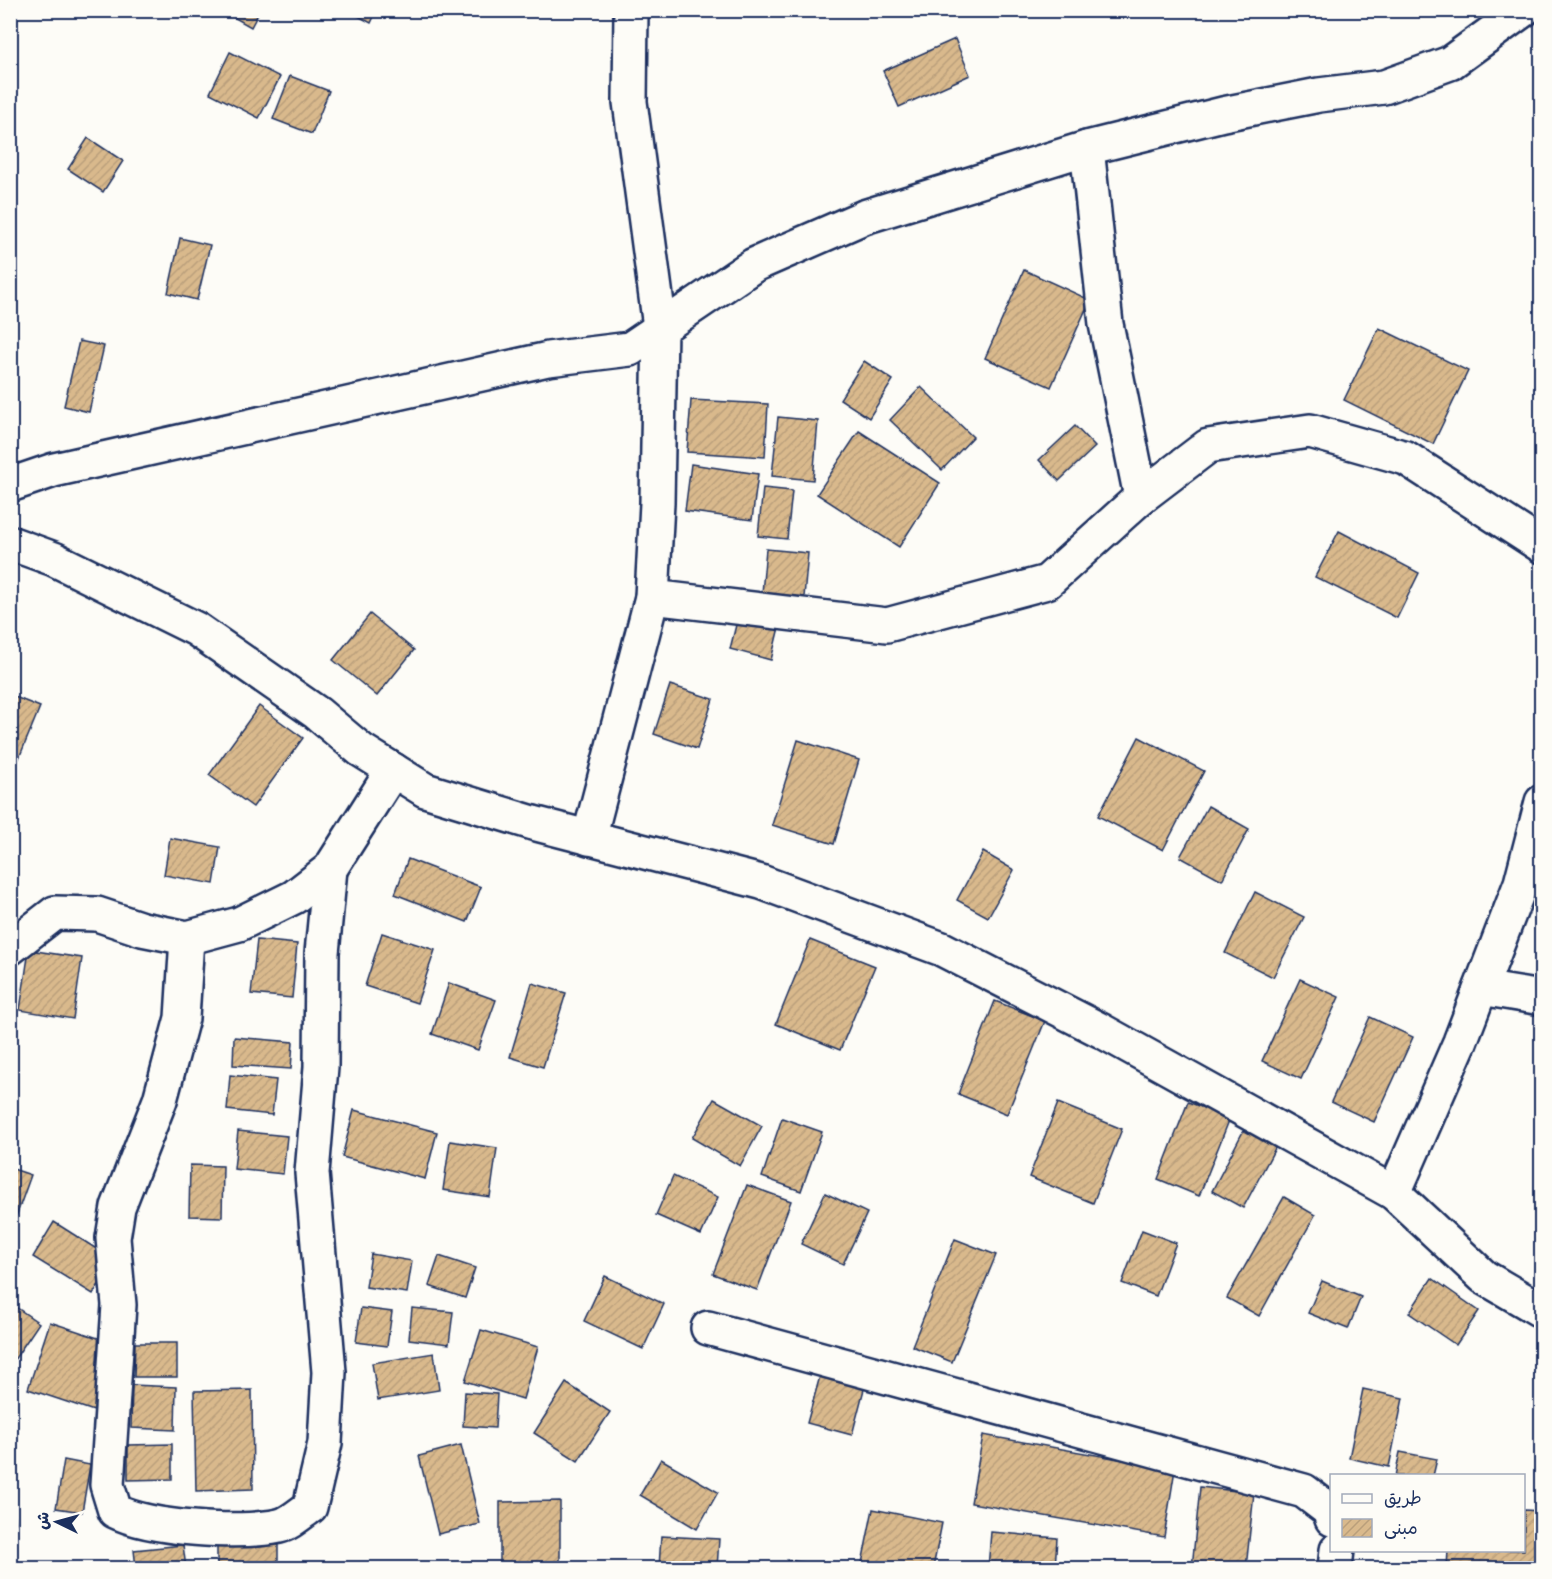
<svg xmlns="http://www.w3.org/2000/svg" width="1552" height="1579" font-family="'Balsamiq Sans','Playpen Sans Arabic',sans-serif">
  <defs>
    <pattern id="building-hatch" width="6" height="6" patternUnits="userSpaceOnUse" patternTransform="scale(1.5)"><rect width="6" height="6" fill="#d9b98c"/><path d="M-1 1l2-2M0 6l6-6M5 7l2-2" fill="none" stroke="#ba9f7b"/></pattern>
  </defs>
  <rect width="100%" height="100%" fill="#fdfcf7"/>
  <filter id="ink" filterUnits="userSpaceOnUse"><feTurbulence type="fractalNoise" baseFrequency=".0167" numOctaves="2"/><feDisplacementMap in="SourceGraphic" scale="12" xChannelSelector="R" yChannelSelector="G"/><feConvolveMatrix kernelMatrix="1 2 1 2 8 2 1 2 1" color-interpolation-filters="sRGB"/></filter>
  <g filter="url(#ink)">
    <g fill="url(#building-hatch)" stroke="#1b2f5e" stroke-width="1.5">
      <path d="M 221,10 L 260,10 L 251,27 Z"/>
      <path d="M 347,10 L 377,10 L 371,23 Z"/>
      <path d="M 955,39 L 970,75 L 899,107 L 883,71 Z"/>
      <path d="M 230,52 L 280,77 L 259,118 L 210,93 Z"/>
      <path d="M 290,76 L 329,91 L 312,134 L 273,119 Z"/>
      <path d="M 88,138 L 123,161 L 103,192 L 68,169 Z"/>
      <path d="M 180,238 L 210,245 L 197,300 L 168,293 Z"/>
      <path d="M 1024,270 L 1090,300 L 1051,387 L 985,358 Z"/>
      <path d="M 1379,328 L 1468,371 L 1433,444 L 1344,400 Z"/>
      <path d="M 79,341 L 104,346 L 89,412 L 64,406 Z"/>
      <path d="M 864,361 L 893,380 L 869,418 L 840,399 Z"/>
      <path d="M 921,387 L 973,437 L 942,470 L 890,420 Z"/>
      <path d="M 691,400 L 768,404 L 765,457 L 687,452 Z"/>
      <path d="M 778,417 L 818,421 L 813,480 L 772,476 Z"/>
      <path d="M 1075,426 L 1095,447 L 1059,481 L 1039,460 Z"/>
      <path d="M 859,431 L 940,483 L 899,547 L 817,494 Z"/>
      <path d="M 691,464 L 758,474 L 752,520 L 685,511 Z"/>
      <path d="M 763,488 L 792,491 L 787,539 L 758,536 Z"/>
      <path d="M 1339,531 L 1419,573 L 1397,618 L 1315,577 Z"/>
      <path d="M 766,549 L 808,553 L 804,597 L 762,593 Z"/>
      <path d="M 740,609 L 781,619 L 771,660 L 730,649 Z"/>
      <path d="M 370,614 L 414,650 L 377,696 L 333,660 Z"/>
      <path d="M 670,685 L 713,699 L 697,749 L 654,734 Z"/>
      <path d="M 10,695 L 40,707 L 10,780 Z"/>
      <path d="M 259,706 L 303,738 L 253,807 L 209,775 Z"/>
      <path d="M 1139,737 L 1204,771 L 1163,850 L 1098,816 Z"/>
      <path d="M 798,740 L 859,760 L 834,844 L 772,825 Z"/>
      <path d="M 1208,806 L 1249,829 L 1222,880 L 1180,857 Z"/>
      <path d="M 170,838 L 220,847 L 214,884 L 164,875 Z"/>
      <path d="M 983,852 L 1014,870 L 988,917 L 957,900 Z"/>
      <path d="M 408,859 L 481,887 L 467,922 L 395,894 Z"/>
      <path d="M 1255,892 L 1304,917 L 1273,977 L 1225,953 Z"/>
      <path d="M 382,933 L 435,950 L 417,1003 L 365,986 Z"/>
      <path d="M 257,940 L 297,944 L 292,998 L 251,994 Z"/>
      <path d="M 810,940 L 875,966 L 840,1050 L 776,1024 Z"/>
      <path d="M 29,950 L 82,958 L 73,1019 L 20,1010 Z"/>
      <path d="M 1300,979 L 1339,997 L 1301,1079 L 1262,1061 Z"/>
      <path d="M 449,983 L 496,1000 L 478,1050 L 432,1034 Z"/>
      <path d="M 532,983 L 566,993 L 543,1067 L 510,1057 Z"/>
      <path d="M 995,1001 L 1045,1021 L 1007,1114 L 958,1094 Z"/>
      <path d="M 1370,1017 L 1413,1037 L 1374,1122 L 1331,1102 Z"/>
      <path d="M 234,1037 L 293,1042 L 291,1069 L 233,1065 Z"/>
      <path d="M 230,1075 L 276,1080 L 272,1115 L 227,1110 Z"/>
      <path d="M 714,1099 L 762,1126 L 740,1166 L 692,1138 Z"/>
      <path d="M 1188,1102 L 1230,1118 L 1199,1196 L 1158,1179 Z"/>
      <path d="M 1058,1103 L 1122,1129 L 1093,1203 L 1029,1177 Z"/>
      <path d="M 354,1110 L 437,1132 L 425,1179 L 342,1157 Z"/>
      <path d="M 782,1118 L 822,1132 L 801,1191 L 762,1177 Z"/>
      <path d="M 1249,1120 L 1281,1137 L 1243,1208 L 1212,1191 Z"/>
      <path d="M 238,1131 L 287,1136 L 283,1174 L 234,1169 Z"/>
      <path d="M 450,1141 L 497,1148 L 490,1197 L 443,1190 Z"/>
      <path d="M 190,1165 L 223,1166 L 222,1217 L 189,1216 Z"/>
      <path d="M 10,1168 L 31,1175 L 12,1228 L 10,1228 Z"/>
      <path d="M 673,1176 L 718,1197 L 701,1235 L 656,1215 Z"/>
      <path d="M 747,1185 L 791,1201 L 757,1290 L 713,1274 Z"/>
      <path d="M 825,1193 L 867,1213 L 843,1264 L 801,1244 Z"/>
      <path d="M 1284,1197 L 1315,1215 L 1259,1316 L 1227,1298 Z"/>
      <path d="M 54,1222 L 114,1260 L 93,1294 L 33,1257 Z"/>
      <path d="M 1142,1230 L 1176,1243 L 1156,1296 L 1122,1283 Z"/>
      <path d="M 955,1239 L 996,1255 L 952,1362 L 912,1346 Z"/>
      <path d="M 371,1254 L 412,1261 L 407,1293 L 366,1287 Z"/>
      <path d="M 439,1256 L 475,1268 L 465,1298 L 429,1286 Z"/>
      <path d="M 605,1276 L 664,1304 L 643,1349 L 584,1321 Z"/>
      <path d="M 1432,1278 L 1479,1311 L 1456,1345 L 1409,1313 Z"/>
      <path d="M 1322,1281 L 1361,1297 L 1348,1329 L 1308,1313 Z"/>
      <path d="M 10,1303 L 39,1323 L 10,1366 Z"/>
      <path d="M 361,1308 L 392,1312 L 387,1346 L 356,1342 Z"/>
      <path d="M 412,1308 L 453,1312 L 449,1344 L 409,1339 Z"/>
      <path d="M 50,1322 L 116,1344 L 94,1411 L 28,1389 Z"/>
      <path d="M 481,1330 L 538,1347 L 523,1399 L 465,1381 Z"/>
      <path d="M 135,1343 L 177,1343 L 177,1377 L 134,1377 Z"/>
      <path d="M 434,1353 L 439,1390 L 378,1400 L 372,1363 Z"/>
      <path d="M 825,1358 L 869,1370 L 852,1435 L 807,1423 Z"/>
      <path d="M 566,1383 L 610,1412 L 578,1461 L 534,1433 Z"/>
      <path d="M 132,1385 L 176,1387 L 175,1430 L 131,1428 Z"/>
      <path d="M 1363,1389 L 1403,1398 L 1389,1467 L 1349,1458 Z"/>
      <path d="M 252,1390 L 253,1489 L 196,1491 L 194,1391 Z"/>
      <path d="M 465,1392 L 497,1394 L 495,1428 L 463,1426 Z"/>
      <path d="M 983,1435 L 1175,1469 L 1164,1537 L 971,1503 Z"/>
      <path d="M 172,1444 L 172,1479 L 128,1480 L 128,1445 Z"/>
      <path d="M 461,1445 L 480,1524 L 438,1534 L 419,1456 Z"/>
      <path d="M 1400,1452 L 1437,1459 L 1433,1476 L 1395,1476 Z"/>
      <path d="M 661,1459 L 718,1492 L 697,1529 L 640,1495 Z"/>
      <path d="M 64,1460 L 90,1465 L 82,1512 L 56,1508 Z"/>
      <path d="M 10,1463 L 15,1523 L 10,1524 Z"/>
      <path d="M 1200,1487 L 1254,1493 L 1246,1568 L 1192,1568 Z"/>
      <path d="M 560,1501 L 560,1568 L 500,1568 L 500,1502 Z"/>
      <path d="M 873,1509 L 942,1523 L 933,1568 L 861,1568 Z"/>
      <path d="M 1524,1510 L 1542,1511 L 1542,1568 L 1447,1568 L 1448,1550 L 1524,1550 Z"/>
      <path d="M 991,1532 L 1057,1538 L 1055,1568 L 988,1568 Z"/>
      <path d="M 661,1536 L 719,1539 L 717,1568 L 659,1568 Z"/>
      <path d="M 217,1540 L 278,1541 L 278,1568 L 217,1568 Z"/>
      <path d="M 183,1545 L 186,1568 L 136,1568 L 134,1550 Z"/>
      <path d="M 787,1560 L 838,1568 L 786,1568 Z"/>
    </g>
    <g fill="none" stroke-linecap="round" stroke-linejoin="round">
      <defs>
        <g id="minor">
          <path d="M 1087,148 L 1106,324 L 1141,497"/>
          <path d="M 10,485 L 54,470 L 548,359 L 630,349 L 754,265 L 864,217 L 1087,148 L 1223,114 L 1319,95 L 1384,87 L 1450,63 L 1523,10"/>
          <path d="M 10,543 L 54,559 L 196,629 L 317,713 L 361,750 L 425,790 L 533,823 L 761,882 L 942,949 L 1102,1031 L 1394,1193 L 1484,1277 L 1542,1311"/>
          <path d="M 652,597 L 887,625 L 1047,582 L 1141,497 L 1208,446 L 1310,431 L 1406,458 L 1542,546"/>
          <path d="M 589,838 L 652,597 L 657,503 L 660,327 L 630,102 L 631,10"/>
          <path d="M 187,938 L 182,1018 L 160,1100 L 118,1207 L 113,1238 L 119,1305 L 107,1485 L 115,1511 C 151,1529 239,1534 279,1526 C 289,1524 301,1513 310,1507 L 325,1443 L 329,1372 L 312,1173 L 321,1067 L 322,953 L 330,869"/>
          <path d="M 10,948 L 55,913 L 97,914 L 142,929 L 187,938 L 239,924 L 294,897 L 330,869 L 393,770"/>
          <path d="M 1481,988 L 1542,998"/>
          <path d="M 1394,1193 L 1460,1042 L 1521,883 L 1542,802"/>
          <path d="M 708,1328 L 1304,1491 L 1329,1510 L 1332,1519"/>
          <path d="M 1335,1568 L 1337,1550"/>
        </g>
      </defs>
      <use href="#minor" stroke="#1b2f5e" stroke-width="38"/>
      <use href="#minor" stroke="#fdfcf7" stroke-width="33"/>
    </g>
  </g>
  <rect width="1552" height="1579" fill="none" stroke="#fdfcf7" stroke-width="36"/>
  <rect x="18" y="18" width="1516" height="1543" fill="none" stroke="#1b2f5e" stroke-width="2" filter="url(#ink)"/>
  <rect x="1330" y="1474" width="195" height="78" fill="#fdfcf7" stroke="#a3aaba" stroke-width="1.5"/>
  <rect x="1342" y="1494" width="30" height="9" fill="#fdfcf7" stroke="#a3aaba" stroke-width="1.5"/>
  <text x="1384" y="1504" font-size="18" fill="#1b2f5e">طريق</text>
  <rect x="1342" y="1519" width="30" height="18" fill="url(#building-hatch)" stroke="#a3aaba" stroke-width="1.5"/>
  <text x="1384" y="1534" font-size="18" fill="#1b2f5e">مبنى</text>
  <g transform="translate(57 1522) rotate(275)" stroke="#fdfcf7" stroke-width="4.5" paint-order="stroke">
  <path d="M0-4.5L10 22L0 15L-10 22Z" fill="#1b2f5e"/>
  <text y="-9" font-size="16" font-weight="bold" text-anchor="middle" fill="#1b2f5e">ش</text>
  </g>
</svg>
